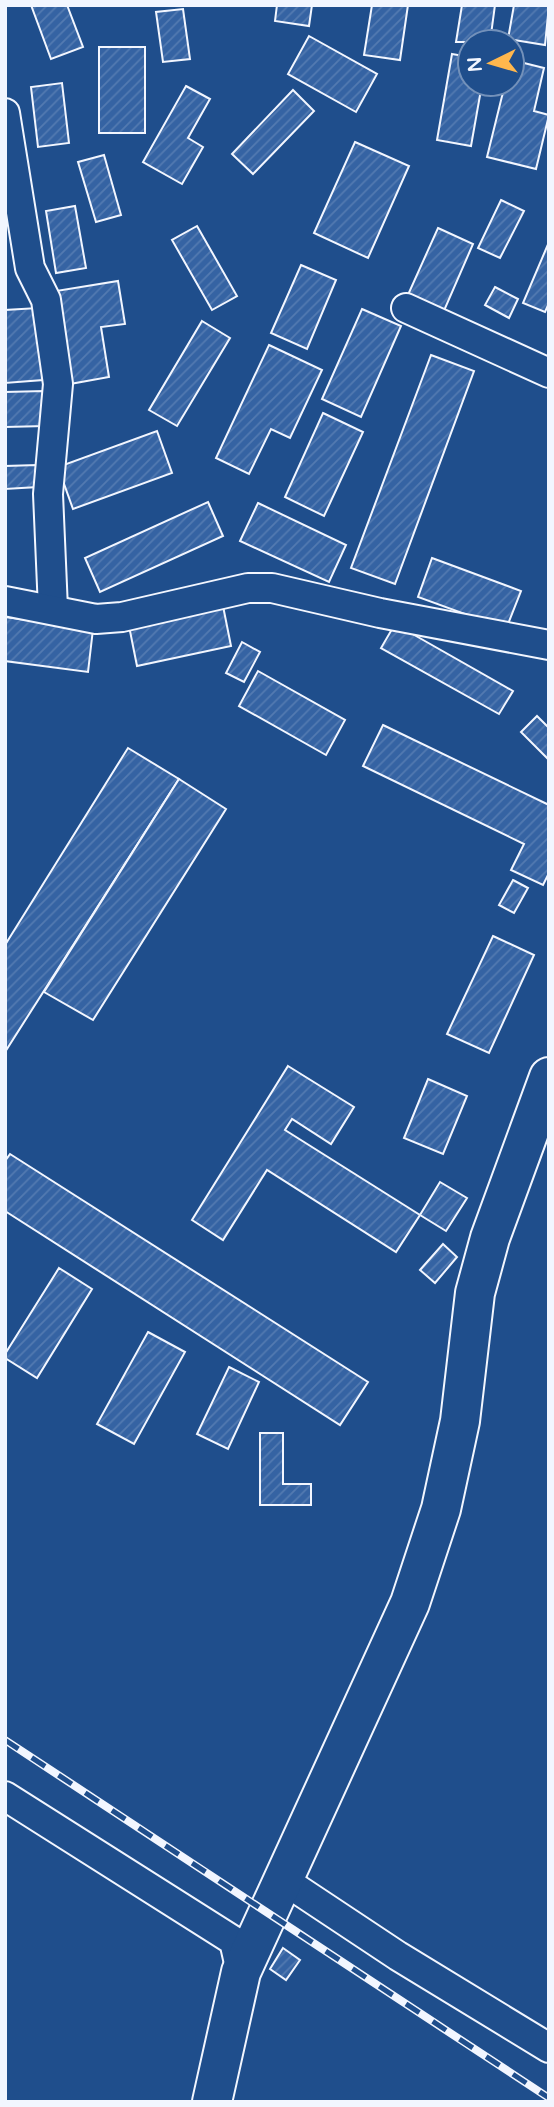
<svg xmlns="http://www.w3.org/2000/svg" width="554" height="2107" font-family="'Varela Round',sans-serif">
  <defs>
    <pattern id="building-hatch" width="6" height="6" patternUnits="userSpaceOnUse" patternTransform="scale(1.75)"><rect width="6" height="6" fill="#3563a3"/><path d="M-1 1l2-2M0 6l6-6M5 7l2-2" fill="none" stroke="#537ab1"/></pattern>
  </defs>
  <rect width="100%" height="100%" fill="#1f4e8c"/>
  <g fill="url(#building-hatch)" stroke="#f2f6ff" stroke-width="2">
    <path d="M 31,5 L 67,5 L 83,47 L 51,59 Z"/>
    <path d="M 277,5 L 312,5 L 309,26 L 275,21 Z"/>
    <path d="M 372,5 L 408,5 L 400,60 L 364,55 Z"/>
    <path d="M 462,5 L 495,5 L 490,42 L 456,42 Z"/>
    <path d="M 514,5 L 549,5 L 545,45 L 508,39 Z"/>
    <path d="M 183,9 L 190,59 L 163,62 L 156,12 Z"/>
    <path d="M 309,36 L 377,74 L 356,112 L 288,74 Z"/>
    <rect x="99" y="47" width="46" height="86"/>
    <path d="M 452,54 L 470,57 L 470,84 L 482,84 L 471,146 L 437,140 Z"/>
    <path d="M 512,60 L 544,68 L 534,111 L 549,115 L 536,169 L 487,157 L 505,84 L 512,84 Z"/>
    <path d="M 62,83 L 69,143 L 38,147 L 31,87 Z"/>
    <path d="M 186,86 L 210,99 L 188,138 L 203,147 L 182,184 L 143,162 Z"/>
    <path d="M 293,90 L 314,111 L 253,174 L 232,154 Z"/>
    <path d="M 355,142 L 409,166 L 368,258 L 314,233 Z"/>
    <path d="M 104,155 L 121,215 L 96,222 L 78,162 Z"/>
    <path d="M 501,200 L 524,211 L 500,258 L 478,248 Z"/>
    <path d="M 75,206 L 86,268 L 56,273 L 46,211 Z"/>
    <path d="M 197,226 L 237,296 L 212,310 L 172,240 Z"/>
    <path d="M 438,228 L 473,244 L 443,313 L 407,297 Z"/>
    <path d="M 549,242 L 549,303 L 545,312 L 523,303 Z"/>
    <path d="M 301,265 L 336,280 L 307,349 L 271,333 Z"/>
    <path d="M 118,281 L 125,324 L 101,327 L 109,377 L 70,384 L 56,291 Z"/>
    <path d="M 495,287 L 518,299 L 509,318 L 485,305 Z"/>
    <path d="M 38,308 L 43,380 L 5,383 L 5,310 Z"/>
    <path d="M 362,309 L 401,326 L 361,417 L 322,399 Z"/>
    <path d="M 202,321 L 230,338 L 177,426 L 149,410 Z"/>
    <path d="M 269,345 L 322,370 L 290,438 L 271,429 L 249,474 L 216,458 Z"/>
    <path d="M 431,355 L 474,371 L 395,584 L 351,568 Z"/>
    <path d="M 44,391 L 45,426 L 5,427 L 5,392 Z"/>
    <path d="M 323,413 L 363,432 L 324,516 L 285,497 Z"/>
    <path d="M 157,431 L 172,473 L 73,509 L 58,467 Z"/>
    <path d="M 37,465 L 38,487 L 5,489 L 5,466 Z"/>
    <path d="M 208,502 L 223,536 L 100,592 L 85,558 Z"/>
    <path d="M 258,503 L 346,545 L 329,582 L 240,541 Z"/>
    <path d="M 432,558 L 521,591 L 506,629 L 418,597 Z"/>
    <path d="M 223,606 L 231,646 L 137,666 L 129,626 Z"/>
    <path d="M 5,617 L 93,629 L 88,672 L 5,661 Z"/>
    <path d="M 395,624 L 513,691 L 499,714 L 381,648 Z"/>
    <path d="M 242,642 L 260,652 L 244,682 L 226,673 Z"/>
    <path d="M 258,671 L 345,720 L 326,755 L 239,706 Z"/>
    <path d="M 537,716 L 549,728 L 549,760 L 521,732 Z"/>
    <path d="M 383,725 L 549,805 L 549,873 L 543,885 L 511,870 L 524,844 L 363,766 Z"/>
    <path d="M 128,748 L 179,779 L 5,1052 L 5,945 Z"/>
    <path d="M 179,779 L 226,809 L 93,1020 L 44,992 Z"/>
    <path d="M 513,880 L 528,888 L 514,913 L 499,905 Z"/>
    <path d="M 493,936 L 534,955 L 489,1053 L 447,1034 Z"/>
    <path d="M 288,1066 L 354,1107 L 331,1144 L 292,1119 L 285,1130 L 420,1215 L 396,1252 L 267,1170 L 223,1240 L 192,1220 Z"/>
    <path d="M 428,1079 L 467,1096 L 443,1154 L 404,1138 Z"/>
    <path d="M 10,1154 L 368,1382 L 340,1425 L 5,1211 L 5,1161 Z"/>
    <path d="M 440,1182 L 467,1198 L 446,1231 L 420,1215 Z"/>
    <path d="M 443,1244 L 457,1257 L 435,1283 L 420,1270 Z"/>
    <path d="M 59,1268 L 92,1289 L 37,1378 L 5,1358 L 5,1354 Z"/>
    <path d="M 148,1332 L 185,1352 L 134,1444 L 97,1424 Z"/>
    <path d="M 229,1367 L 259,1382 L 228,1449 L 197,1434 Z"/>
    <path d="M 260,1433 L 283,1433 L 283,1484 L 311,1484 L 311,1505 L 260,1505 Z"/>
    <path d="M 283,1948 L 300,1960 L 286,1980 L 270,1969 Z"/>
  </g>
  <g fill="none" stroke-linecap="round" stroke-linejoin="round">
    <defs>
      <g id="street">
        <path d="M 5,113 L 30,268 L 46,300 L 58,384 L 48,494 L 53,609"/>
        <path d="M 406,308 L 549,373"/>
        <path d="M 5,601 L 96,619 L 122,617 L 248,588 L 272,588 L 380,613 L 549,645"/>
        <path d="M 5,1796 L 234,1941 L 241,1972"/>
        <path d="M 285,1881 L 398,1956 L 549,2048"/>
      </g>
      <path id="secondary" d="M 212,2102 L 241,1972 L 410,1603 L 441,1509 L 460,1421 L 475,1293 L 490,1238 L 549,1077"/>
    </defs>
    <use href="#street" stroke="#f2f6ff" stroke-width="32"/>
    <use href="#secondary" stroke="#f2f6ff" stroke-width="42"/>
    <use href="#street" stroke="#1f4e8c" stroke-width="28"/>
    <use href="#secondary" stroke="#1f4e8c" stroke-width="38"/>
    <defs>
      <path id="rail" d="M 5,1740 L 549,2098"/>
    </defs>
    <use href="#rail" stroke="#f2f6ff" stroke-width="8"/>
    <use href="#rail" stroke="#1f4e8c" stroke-width="5" stroke-dasharray="16" stroke-linecap="butt"/>
  </g>
  <rect width="554" height="2107" fill="none" stroke="#f2f6ff" stroke-width="14"/>
  <g transform="translate(491 63) rotate(265)"><circle r="33" fill="#1f4e8c" stroke="#7391ba" stroke-width="2"/>
  <path d="M0-5L12 26L0 18L-12 26Z" fill="#ffb74d"/>
  <text y="-10" font-size="19" font-weight="bold" text-anchor="middle" fill="#f2f6ff">N</text>
  </g>
</svg>
